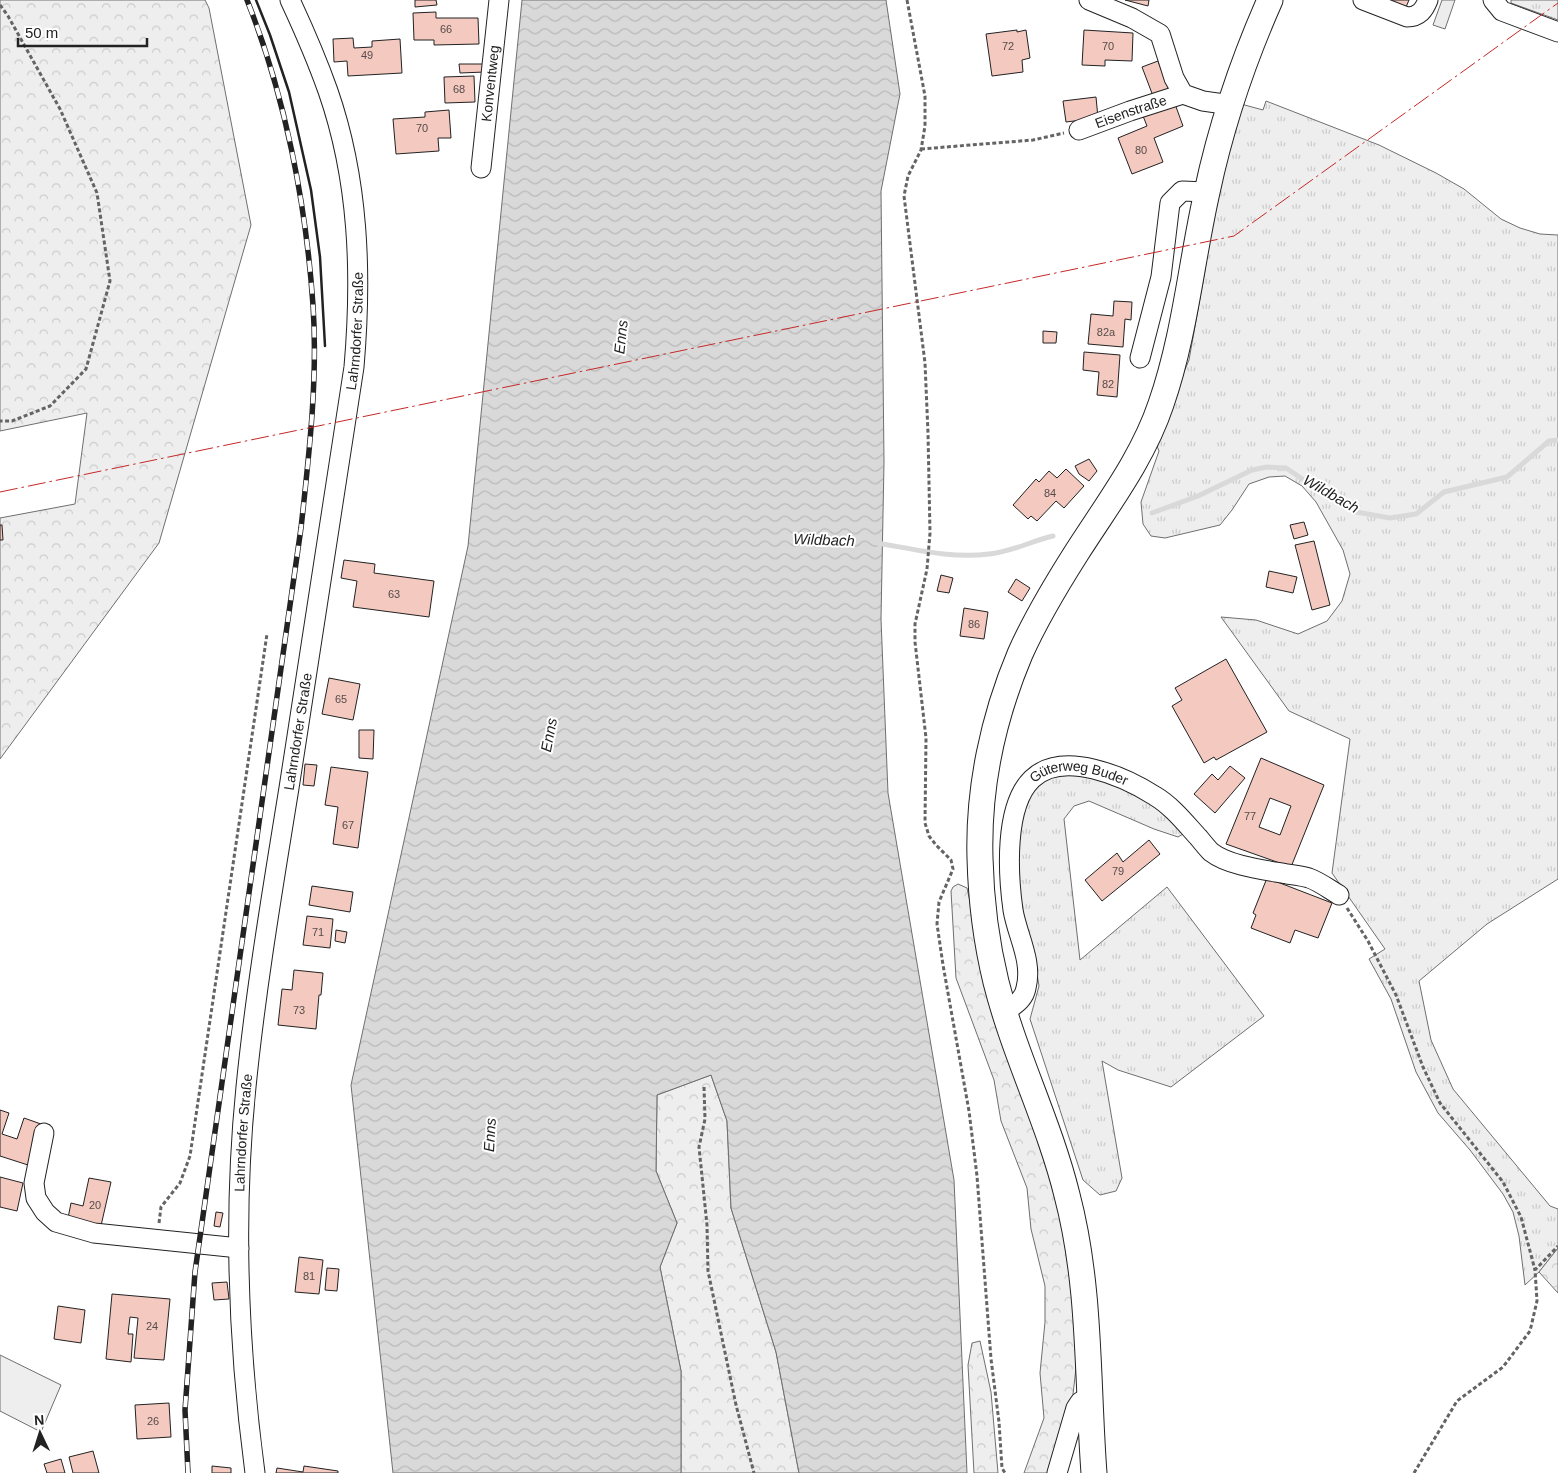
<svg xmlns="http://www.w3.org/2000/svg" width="1558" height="1473" font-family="Helvetica,sans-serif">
  <defs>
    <pattern id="grass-tufts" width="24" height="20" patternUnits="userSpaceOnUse" patternTransform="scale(1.25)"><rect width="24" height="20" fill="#eee"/><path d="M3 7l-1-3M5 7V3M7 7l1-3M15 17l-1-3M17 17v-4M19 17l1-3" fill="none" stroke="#ccc"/></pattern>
    <pattern id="forest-crowns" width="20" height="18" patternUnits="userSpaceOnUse" patternTransform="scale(1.25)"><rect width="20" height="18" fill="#eee"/><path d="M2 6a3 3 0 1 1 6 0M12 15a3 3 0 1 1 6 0" fill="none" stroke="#ccc"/></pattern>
    <pattern id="water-waves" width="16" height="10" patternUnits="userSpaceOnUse" patternTransform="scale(1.25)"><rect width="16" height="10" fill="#d9d9d9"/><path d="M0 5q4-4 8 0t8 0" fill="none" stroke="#bababa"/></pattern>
  </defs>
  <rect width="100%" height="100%" fill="#fff"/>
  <g fill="url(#grass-tufts)" stroke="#6f6f6f">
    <path d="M 1511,0 L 1558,0 L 1558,20 L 1511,3 Z"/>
    <path d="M 1266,101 L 1379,145 L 1436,173 L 1464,189 L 1501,219 L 1520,228 L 1540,234 L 1558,235 L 1558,879 L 1487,924 L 1419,981 L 1431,1040 L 1453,1089 L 1550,1206 L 1558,1209 L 1558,1248 L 1539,1272 L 1525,1285 L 1519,1236 L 1513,1212 L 1503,1194 L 1470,1150 L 1438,1113 L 1416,1072 L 1391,999 L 1369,959 L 1385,949 L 1332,873 L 1350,739 L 1289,711 L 1221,617 L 1256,620 L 1298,634 L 1327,621 L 1342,601 L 1350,574 L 1343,550 L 1316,502 L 1302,486 L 1285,476 L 1269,477 L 1249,484 L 1232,510 L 1220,525 L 1165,538 L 1151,536 L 1143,524 L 1141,502 L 1159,451 L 1155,441 L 1189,360 L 1205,270 L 1213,209 L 1241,104 L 1263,110 Z"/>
    <path d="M 1068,770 L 1140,791 L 1185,829 L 1183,834 L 1178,837 L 1154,829 L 1089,801 L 1074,806 L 1064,819 L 1080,960 L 1167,887 L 1264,1016 L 1171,1087 L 1118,1070 L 1102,1061 L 1122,1178 L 1116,1191 L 1100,1195 L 1083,1180 L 1030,1019 L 1039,986 L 1034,956 L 1023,928 L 1016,884 L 1017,836 L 1032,784 Z"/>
  </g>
  <g fill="url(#forest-crowns)" stroke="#6f6f6f">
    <path d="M 0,0 L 205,0 L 209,8 L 251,225 L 159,543 L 0,759 L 0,518 L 75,504 L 87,413 L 0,431 Z"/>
    <path d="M 958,884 L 967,888 L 972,911 L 1052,1179 L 1068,1258 L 1077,1333 L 1076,1368 L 1072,1403 L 1053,1473 L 1024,1473 L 1044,1418 L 1040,1373 L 1045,1322 L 1045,1286 L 1031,1229 L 1027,1188 L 1001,1121 L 994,1080 L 956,978 L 951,891 L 953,887 Z"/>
    <path d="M 711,1075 L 727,1121 L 731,1208 L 776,1352 L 799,1473 L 681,1473 L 681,1371 L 660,1267 L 677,1223 L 656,1171 L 657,1095 Z"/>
    <path d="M 1558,1248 L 1558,1293 L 1539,1272 Z"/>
    <path d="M 980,1341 L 991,1392 L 998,1473 L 974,1473 L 968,1365 L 972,1343 Z"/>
  </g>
  <path fill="#eee" stroke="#6f6f6f" d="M 0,1355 L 61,1385 L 41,1432 L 0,1411 Z"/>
  <path fill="#ededed" stroke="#6f6f6f" d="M 1442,0 L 1455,0 L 1445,29 L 1433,25 Z"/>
  <path fill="url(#water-waves)" stroke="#6f6f6f" d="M 522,0 L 886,0 L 900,94 L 881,191 L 884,462 L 881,619 L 888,793 L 954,1180 L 967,1473 L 799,1473 L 776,1352 L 731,1208 L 727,1121 L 711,1075 L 657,1095 L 656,1171 L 677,1223 L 660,1267 L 681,1371 L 681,1473 L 393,1473 L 351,1085 L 468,546 Z"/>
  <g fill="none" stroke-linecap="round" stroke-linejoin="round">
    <g stroke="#d9d9d9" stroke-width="5">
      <path d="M 1152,513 L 1198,496 L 1252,470 L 1267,467 L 1286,468 L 1326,495 L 1356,512 L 1390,518 L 1416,514 L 1444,492 L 1507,477 L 1549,441 L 1558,440"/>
      <path d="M 877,543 C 913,549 953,559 989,554 C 1012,552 1031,541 1053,536"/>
    </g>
  </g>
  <g fill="#f3c9c0" stroke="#222" fill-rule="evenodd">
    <path d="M 415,0 L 436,0 L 437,5 L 415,7 Z"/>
    <path d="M 1125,0 L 1149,0 L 1148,6 Z"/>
    <path d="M 1373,0 L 1409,0 L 1404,12 Z"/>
    <path d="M 436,12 L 436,18 L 478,18 L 479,44 L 434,45 L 434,40 L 414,40 L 413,13 Z"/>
    <path d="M 1017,30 L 1017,32 L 1026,30 L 1030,58 L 1022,60 L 1023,72 L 992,76 L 986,34 Z"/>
    <path d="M 1084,30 L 1133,33 L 1132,61 L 1105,60 L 1105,66 L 1082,65 Z"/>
    <path d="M 353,38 L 354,48 L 372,47 L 372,41 L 400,39 L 402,73 L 348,76 L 347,61 L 334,62 L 333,39 Z"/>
    <path d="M 1158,61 L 1169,90 L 1153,96 L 1142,67 Z"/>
    <path d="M 459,64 L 484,64 L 485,72 L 460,73 Z"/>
    <path d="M 474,76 L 475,102 L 445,103 L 444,77 Z"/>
    <path d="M 1096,97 L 1098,118 L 1066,122 L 1063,101 Z"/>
    <path d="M 1175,104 L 1183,126 L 1154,138 L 1163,162 L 1132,174 L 1118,138 L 1147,126 L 1143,116 Z"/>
    <path d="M 449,110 L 451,138 L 438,138 L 439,151 L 396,154 L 393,119 L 425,117 L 425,112 Z"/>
    <path d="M 1114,301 L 1132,302 L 1131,320 L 1125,319 L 1123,347 L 1088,344 L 1091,314 L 1113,316 Z"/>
    <path d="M 1043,331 L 1057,332 L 1056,343 L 1043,343 Z"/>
    <path d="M 1084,352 L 1120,355 L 1117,397 L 1097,395 L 1099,372 L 1083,370 Z"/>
    <path d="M 1089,459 L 1097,471 L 1089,481 L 1079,474 L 1075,466 Z"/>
    <path d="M 1066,469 L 1084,486 L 1064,508 L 1056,501 L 1037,521 L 1031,516 L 1028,519 L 1013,505 L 1036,479 L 1039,482 L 1049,471 L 1057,478 Z"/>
    <path d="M 1304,522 L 1308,535 L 1294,539 L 1290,525 Z"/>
    <path d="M 0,525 L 2,525 L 3,540 L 0,540 Z"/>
    <path d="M 1314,541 L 1330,605 L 1312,610 L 1295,545 Z"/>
    <path d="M 344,560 L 375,564 L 374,573 L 434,581 L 429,617 L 353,607 L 357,581 L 341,578 Z"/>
    <path d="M 1269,571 L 1297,577 L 1293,593 L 1266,587 Z"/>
    <path d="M 941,575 L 953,578 L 949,593 L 937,591 Z"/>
    <path d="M 1016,579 L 1030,588 L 1022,601 L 1008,592 Z"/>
    <path d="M 964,608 L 988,612 L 984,639 L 960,636 Z"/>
    <path d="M 1226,659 L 1267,732 L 1216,760 L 1214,757 L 1204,763 L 1172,706 L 1182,700 L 1175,688 Z"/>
    <path d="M 329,678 L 360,684 L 353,720 L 322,714 Z"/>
    <path d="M 359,730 L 374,730 L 373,759 L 359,758 Z"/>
    <path d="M 1261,758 L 1324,785 L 1291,867 L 1226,844 ZM 1270,798 L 1291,806 L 1280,835 L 1259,827 Z"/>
    <path d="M 305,764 L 317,765 L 314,786 L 303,785 Z"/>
    <path d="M 1230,766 L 1245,778 L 1215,813 L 1194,794 L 1212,774 L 1218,780 Z"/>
    <path d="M 331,767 L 368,772 L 358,848 L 333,844 L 338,807 L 325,805 Z"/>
    <path d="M 1149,840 L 1160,854 L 1102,901 L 1085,880 L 1117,853 L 1123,862 Z"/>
    <path d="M 1267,878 L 1332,903 L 1318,938 L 1295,930 L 1290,943 L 1251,928 L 1256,915 L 1253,913 Z"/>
    <path d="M 312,886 L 353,892 L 350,912 L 309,905 Z"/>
    <path d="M 307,916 L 333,919 L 330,948 L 303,945 Z"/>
    <path d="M 336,930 L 347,932 L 345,943 L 335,941 Z"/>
    <path d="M 294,970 L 323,973 L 321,995 L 319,995 L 316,1029 L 278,1025 L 282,989 L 292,990 Z"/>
    <path d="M 0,1110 L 9,1113 L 2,1134 L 17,1139 L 24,1118 L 41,1124 L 28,1165 L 0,1156 Z"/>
    <path d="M 0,1177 L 23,1183 L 17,1211 L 0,1207 Z"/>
    <path d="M 89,1178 L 111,1182 L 100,1230 L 67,1223 L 71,1203 L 83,1206 Z"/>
    <path d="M 216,1212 L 223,1213 L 220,1227 L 214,1226 Z"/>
    <path d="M 299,1257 L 323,1260 L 319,1294 L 295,1292 Z"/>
    <path d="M 327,1268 L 339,1269 L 337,1291 L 325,1290 Z"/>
    <path d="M 227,1282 L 229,1299 L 214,1300 L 212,1283 Z"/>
    <path d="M 112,1294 L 170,1299 L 164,1360 L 134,1358 L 138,1318 L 130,1317 L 128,1334 L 133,1334 L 131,1362 L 106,1359 Z"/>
    <path d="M 58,1306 L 85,1310 L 81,1343 L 54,1339 Z"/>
    <path d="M 169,1403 L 171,1437 L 137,1439 L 135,1405 Z"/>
    <path d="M 93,1451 L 99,1473 L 73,1473 L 69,1457 Z"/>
    <path d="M 61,1459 L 65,1473 L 47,1473 L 44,1464 Z"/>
    <path d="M 212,1466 L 231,1468 L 231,1473 L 212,1473 Z"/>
    <path d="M 304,1466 L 338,1471 L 338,1473 L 276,1473 L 277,1468 L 303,1472 Z"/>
  </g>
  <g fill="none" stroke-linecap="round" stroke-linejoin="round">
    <defs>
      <g id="minor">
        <path d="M 1089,0 L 1132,18 L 1160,34 L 1174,78 L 1183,94 L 1203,101 L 1231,105"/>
        <path d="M 1363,0 L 1407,17 C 1419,17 1424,10 1428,0"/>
        <path d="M 1493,0 L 1502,11 L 1558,32"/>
        <path id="s1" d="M 1079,130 L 1130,111 L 1183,94"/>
        <path id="s2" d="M 481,168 L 499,0"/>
        <path d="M 1140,358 L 1161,277 L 1170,203 L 1182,191 L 1207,192"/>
        <path id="s3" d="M 1005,1012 C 1014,1005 1024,1000 1026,988 C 1033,961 1017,935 1013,910 C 1008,874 1004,806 1032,779 C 1063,749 1125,777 1155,796 C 1172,806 1186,824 1199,838 C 1203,843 1207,848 1211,852 C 1229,866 1265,870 1287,874 C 1294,875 1303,876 1309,878 C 1320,882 1329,889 1339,895"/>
        <path d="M 44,1133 L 34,1183 L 36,1198 L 45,1212 L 56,1222 L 94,1233 L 239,1248"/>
        <path id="s4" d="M 255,1473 C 238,1345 233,1215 246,1087 C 256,987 273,887 289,788 C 311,647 333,507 354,367 C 362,274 359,180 328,91 C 317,60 304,30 290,0"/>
        <path d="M 1057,1473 L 1076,1408 L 1080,1402 L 1090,1396"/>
      </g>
      <path id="major" d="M 1094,1473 C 1087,1380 1091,1286 1067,1195 C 1049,1122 1014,1054 996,982 C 986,941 981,900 980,858 C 978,789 993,718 1020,654 C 1036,618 1056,585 1077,552 C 1107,505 1143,458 1161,404 C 1185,335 1191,263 1207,192 C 1221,126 1243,61 1270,0"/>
    </defs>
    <use href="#minor" stroke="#222" stroke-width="21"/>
    <use href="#major" stroke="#222" stroke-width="27"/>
    <g stroke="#646464" stroke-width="3" stroke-dasharray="4 2.5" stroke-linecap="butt">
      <path d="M 907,0 L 925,96 L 925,126 L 921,150 L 908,176 L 904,196 L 925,363 L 928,433 L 930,533 L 927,569 L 915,624 L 915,642 L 926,738 L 925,823 L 929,836 L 936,845 L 951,860 L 953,869 L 939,902 L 937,924 L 943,965 L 969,1111 L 977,1176 L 991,1359 L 999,1422 L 1002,1468 L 1005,1473"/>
      <path d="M 0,5 L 8,16 L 60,109 L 97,193 L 110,281 L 86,369 L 50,406 L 12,421 L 0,421"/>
      <path d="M 921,149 L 1033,140 L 1064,133"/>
      <path d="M 1347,908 L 1368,941 L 1396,995 L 1423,1067 L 1440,1103 L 1503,1182 L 1521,1217 L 1535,1270"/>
      <path d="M 704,1087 L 705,1119 L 699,1147 L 707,1225 L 708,1271 L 736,1405 L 754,1473"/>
      <path d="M 159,1223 L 161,1207 L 180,1183 L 190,1156 L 267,634"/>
      <path d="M 1414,1473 L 1457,1401 L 1503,1367 L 1530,1331 L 1537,1301 L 1535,1270 L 1558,1246"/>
    </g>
    <use href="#minor" stroke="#fff" stroke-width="19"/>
    <use href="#major" stroke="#fff" stroke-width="25"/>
    <defs>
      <path id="rail" d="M 188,1473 L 185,1410 L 195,1272 L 301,528 C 309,455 318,379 313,305 C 306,204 285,95 247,0"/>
    </defs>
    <use href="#rail" stroke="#222" stroke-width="5.5"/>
    <use href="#rail" stroke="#fff" stroke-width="4" stroke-dasharray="11" stroke-linecap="butt"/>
    <path stroke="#222" stroke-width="2.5" d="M 256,0 L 270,35 L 289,92 L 311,190 L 320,257 L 325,346"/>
    <path stroke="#c62828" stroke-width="1" stroke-dasharray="18 4 2.5 4" stroke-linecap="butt" d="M 0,492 L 1234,236 L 1558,3"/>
  </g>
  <g text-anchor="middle" stroke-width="4" stroke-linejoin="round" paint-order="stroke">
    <g font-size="11" fill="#564c4a">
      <text x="446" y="33">66</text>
      <text x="1008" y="50">72</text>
      <text x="1108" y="50">70</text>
      <text x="367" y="59">49</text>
      <text x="459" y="93">68</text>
      <text x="422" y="132">70</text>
      <text x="1141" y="154">80</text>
      <text x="1106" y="336">82a</text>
      <text x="1108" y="388">82</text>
      <text x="1050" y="497">84</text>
      <text x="394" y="598">63</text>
      <text x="974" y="628">86</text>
      <text x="341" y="703">65</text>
      <text x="1250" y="820">77</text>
      <text x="348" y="829">67</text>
      <text x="1118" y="875">79</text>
      <text x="318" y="936">71</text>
      <text x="299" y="1014">73</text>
      <text x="95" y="1209">20</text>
      <text x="309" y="1280">81</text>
      <text x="152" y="1330">24</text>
      <text x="153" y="1425">26</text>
    </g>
    <g font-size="14" fill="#222" stroke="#fff">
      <text dy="5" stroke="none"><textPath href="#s2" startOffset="85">Konventweg</textPath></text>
      <text dy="5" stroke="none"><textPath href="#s1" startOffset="55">Eisenstraße</textPath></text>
      <text dy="5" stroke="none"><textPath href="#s4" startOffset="1151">Lahrndorfer Straße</textPath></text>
      <text dy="5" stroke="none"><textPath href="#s4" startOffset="746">Lahrndorfer Straße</textPath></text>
      <text dy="5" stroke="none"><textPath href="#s3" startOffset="299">Güterweg Buder</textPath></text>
      <text dy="5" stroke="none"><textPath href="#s4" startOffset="341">Lahrndorfer Straße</textPath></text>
    </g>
    <g font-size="15" font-style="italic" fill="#222" stroke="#fff">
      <text transform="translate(621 337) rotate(-84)" y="5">Enns</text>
      <text transform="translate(1331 494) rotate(30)" y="5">Wildbach</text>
      <text transform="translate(824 540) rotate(2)" y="5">Wildbach</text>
      <text transform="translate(549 735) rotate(-79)" y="5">Enns</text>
      <text transform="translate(490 1135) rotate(-87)" y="5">Enns</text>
    </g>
  </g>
  <g transform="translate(40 1433) rotate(356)" stroke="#ffffff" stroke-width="4" paint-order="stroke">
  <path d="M0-4L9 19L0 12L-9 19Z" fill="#222222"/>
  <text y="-8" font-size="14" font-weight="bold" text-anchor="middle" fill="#222222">N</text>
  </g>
  <path d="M18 38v8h129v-8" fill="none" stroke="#222222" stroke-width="2.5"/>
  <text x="25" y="38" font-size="15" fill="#222222" stroke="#ffffff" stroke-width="4" paint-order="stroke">50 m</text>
</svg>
